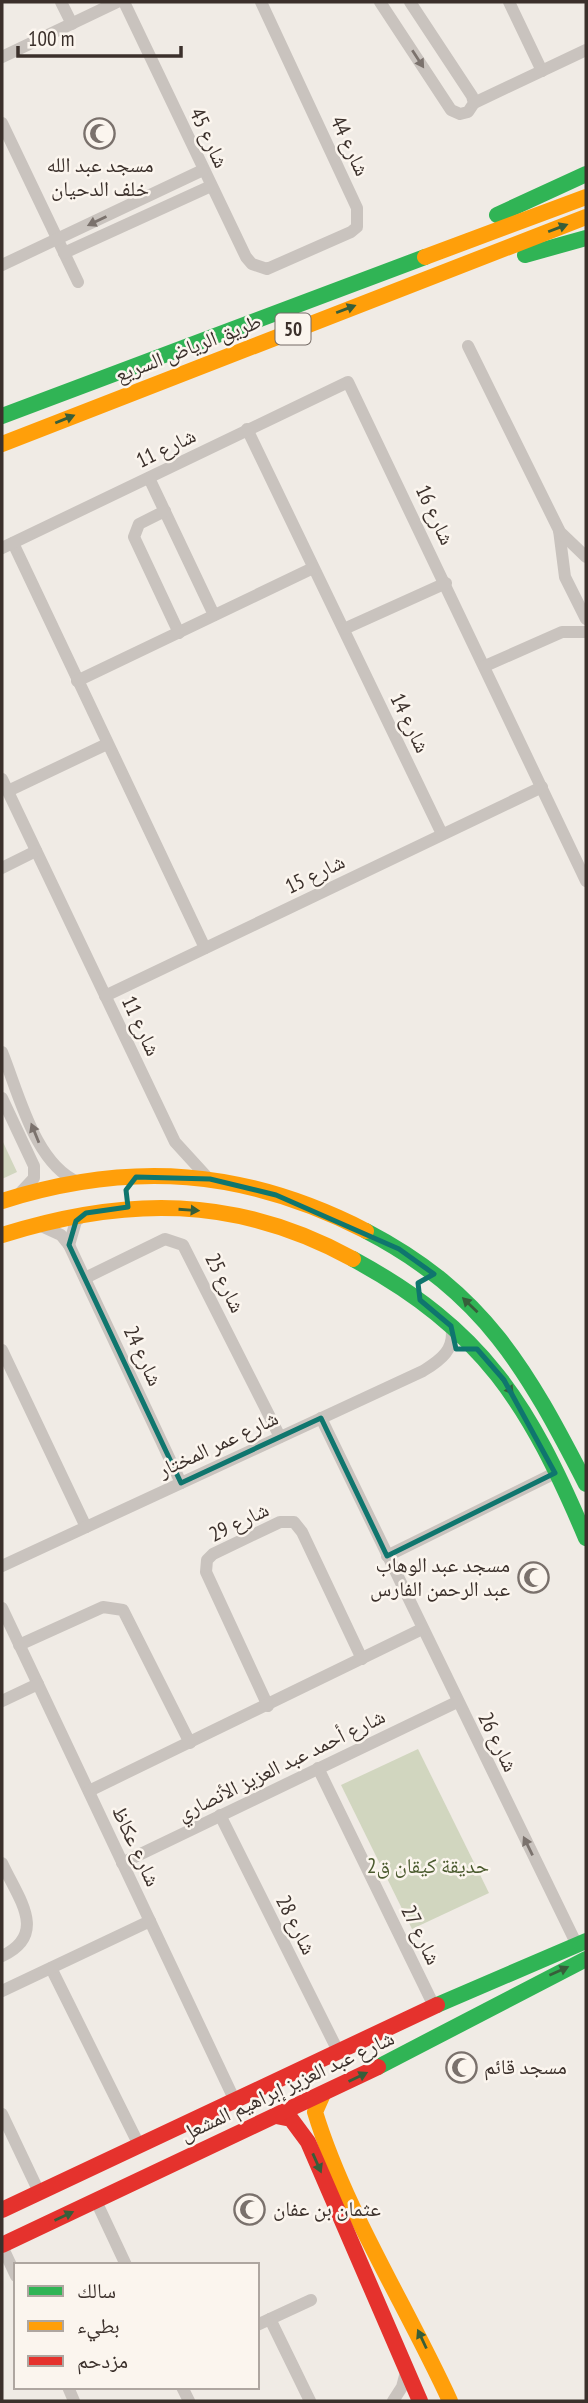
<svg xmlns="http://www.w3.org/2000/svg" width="588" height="2403" font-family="'PT Sans Narrow','Noto Naskh Arabic',sans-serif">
  <rect width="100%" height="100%" fill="#f0ebe5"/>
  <g fill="#d1d6bf">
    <path d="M 2,1140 L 17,1172 L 2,1179 Z"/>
    <path d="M 418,1749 L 489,1893 L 412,1929 L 341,1785 Z"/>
  </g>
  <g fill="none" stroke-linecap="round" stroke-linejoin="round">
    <g stroke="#c9c3be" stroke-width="12">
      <path d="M 61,2 L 72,24"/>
      <path d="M 124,2 L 246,257 L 252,264 L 267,269 L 351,232 L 357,227 L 357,208 L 261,2"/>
      <path d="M 380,2 L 451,110 L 460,114 L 468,112 L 474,103 L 472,96 L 410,2"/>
      <path d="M 509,2 L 542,71"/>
      <path d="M 2,57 L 117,2"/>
      <path d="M 474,103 L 586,50"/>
      <path d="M 2,123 L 78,282"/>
      <path d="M 64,253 L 211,186"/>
      <path d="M 2,265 L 203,170"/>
      <path d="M 468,346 L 559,530 L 565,577 L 586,619"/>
      <path d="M 247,429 L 442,834"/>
      <path d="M 149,478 L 214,615"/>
      <path d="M 165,511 L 139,524 L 134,537 L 179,633"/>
      <path d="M 559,531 L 586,557"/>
      <path d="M 13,543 L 205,948"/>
      <path d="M 2,548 L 348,382 L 586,881"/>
      <path d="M 344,629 L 446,583"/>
      <path d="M 485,666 L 562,632 L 586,632"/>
      <path d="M 77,681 L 313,568"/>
      <path d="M 2,779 L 175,1142 L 207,1177"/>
      <path d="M 8,791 L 107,744"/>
      <path d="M 2,868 L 36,851"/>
      <path d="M 105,996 L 542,787"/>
      <path d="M 2,1052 C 19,1094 35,1164 78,1182"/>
      <path d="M 2,1098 L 34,1166 L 34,1178 L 20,1193"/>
      <path d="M 37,1224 L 61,1235 L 69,1245 L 181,1483"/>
      <path d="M 69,1245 L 76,1221 L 86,1213"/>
      <path d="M 85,1278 L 165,1239 L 183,1245 L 280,1437"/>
      <path d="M 2,1350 L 86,1527"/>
      <path d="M 321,1418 L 577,1945"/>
      <path d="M 387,1556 L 555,1473"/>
      <path d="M 2,1566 L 423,1371 C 441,1360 456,1349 451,1326"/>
      <path d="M 2,1608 L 235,2101"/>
      <path d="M 19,1645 L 103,1607 L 123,1610 L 190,1743"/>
      <path d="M 2,1701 L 38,1684"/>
      <path d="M 268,1706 L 206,1572 L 207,1560 L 213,1554 L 280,1522 L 294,1522 L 302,1532 L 362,1659"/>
      <path d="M 318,1768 L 434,2006"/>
      <path d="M 89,1791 L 422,1629"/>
      <path d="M 220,1815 L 338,2051"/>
      <path d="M 2,1863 C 18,1898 49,1934 2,1956"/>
      <path d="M 122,1863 L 457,1702"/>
      <path d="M 51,1968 L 139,2145"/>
      <path d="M 2,1991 L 150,1921"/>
      <path d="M 2,2114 L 39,2192"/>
      <path d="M 96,2201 L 126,2265"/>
      <path d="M 2,2246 L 16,2276"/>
      <path d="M 270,2319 L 310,2401"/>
      <path d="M 257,2325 L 311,2300"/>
      <path d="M 68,2387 L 74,2401"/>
      <path d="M 182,2387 L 189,2401"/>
      <path d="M 393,2401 L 402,2387 L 406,2372"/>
    </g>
    <g stroke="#30b455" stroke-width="16">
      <path d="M 497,215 L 586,174"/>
      <path d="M 525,255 L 586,238"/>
      <path d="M 2,416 L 425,257"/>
      <path d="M 366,1231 C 485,1293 527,1370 586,1484"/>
      <path d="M 353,1259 C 484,1330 529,1404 586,1538"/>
      <path d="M 437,2005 L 586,1941"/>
      <path d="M 378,2067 L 586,1959"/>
    </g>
    <g stroke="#ff9f0a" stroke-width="16">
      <path d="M 425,257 L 586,197"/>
      <path d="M 2,444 L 586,217"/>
      <path d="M 2,1201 C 132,1160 245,1169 366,1231"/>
      <path d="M 2,1235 C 126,1196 236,1195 353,1259"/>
      <path d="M 323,2094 L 315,2112 C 345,2210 407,2307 450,2401"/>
    </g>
    <g stroke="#e5322d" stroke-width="16">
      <path d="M 276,2116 L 291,2119 L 308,2142 L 420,2401"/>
      <path d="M 2,2210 L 437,2005"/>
      <path d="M 2,2245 L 378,2067"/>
    </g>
  </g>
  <defs><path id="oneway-solid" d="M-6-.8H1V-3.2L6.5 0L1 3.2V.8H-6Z" transform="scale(1.75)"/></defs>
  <g fill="#7b726d">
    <use href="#oneway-solid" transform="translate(418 59) rotate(57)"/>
    <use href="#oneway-solid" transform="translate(97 221) rotate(154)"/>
    <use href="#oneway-solid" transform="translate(35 1133) rotate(-112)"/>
    <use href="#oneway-solid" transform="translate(528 1846) rotate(-116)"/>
  </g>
  <g fill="#375e3a">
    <use href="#oneway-solid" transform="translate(558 228) rotate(-21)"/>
    <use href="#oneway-solid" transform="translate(346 309) rotate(-21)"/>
    <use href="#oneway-solid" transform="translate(65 419) rotate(-22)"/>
    <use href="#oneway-solid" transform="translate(189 1210) rotate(4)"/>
    <use href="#oneway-solid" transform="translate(470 1305) rotate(-136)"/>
    <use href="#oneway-solid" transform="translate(507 1386) rotate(54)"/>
    <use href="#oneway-solid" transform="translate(559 1971) rotate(-24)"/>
    <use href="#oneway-solid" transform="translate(358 2077) rotate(-26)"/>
    <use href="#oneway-solid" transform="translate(317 2163) rotate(66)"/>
    <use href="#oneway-solid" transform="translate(64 2216) rotate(-25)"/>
    <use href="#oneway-solid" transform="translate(422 2339) rotate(-115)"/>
  </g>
  <path fill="none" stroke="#0f766e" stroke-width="5" stroke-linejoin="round" d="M 136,1177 L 210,1179 L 276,1195 L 399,1249 L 434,1274 L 418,1283 L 420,1300 L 451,1326 L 456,1349 L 477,1349 L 504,1380 L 555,1473 L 387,1556 L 321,1418 L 181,1483 L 69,1245 L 76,1221 L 86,1213 L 128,1207 L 126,1190 Z"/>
  <defs>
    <symbol id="mosque-ring" viewBox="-11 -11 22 22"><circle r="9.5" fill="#fbf5ee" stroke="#7a716c" stroke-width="1.5"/><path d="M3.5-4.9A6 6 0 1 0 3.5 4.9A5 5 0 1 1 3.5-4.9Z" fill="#7a716c"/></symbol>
  </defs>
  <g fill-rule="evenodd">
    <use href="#mosque-ring" x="82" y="116" width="35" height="35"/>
    <use href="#mosque-ring" x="516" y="1560" width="35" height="35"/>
    <use href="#mosque-ring" x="444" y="2050" width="35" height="35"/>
    <use href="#mosque-ring" x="232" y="2192" width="35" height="35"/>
  </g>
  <g text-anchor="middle" stroke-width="5" stroke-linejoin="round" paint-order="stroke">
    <rect fill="#fbf5ee" stroke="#756b66" stroke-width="2" x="275.5" y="313.5" width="35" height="31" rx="5"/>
    <g font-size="19" font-weight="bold" fill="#3b302b">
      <text x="293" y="336">50</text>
    </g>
    <g font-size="21" fill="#3b302b" stroke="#fbf5ee">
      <text transform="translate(209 138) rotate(65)" y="7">شارع 45</text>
      <text transform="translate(350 146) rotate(65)" y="7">شارع 44</text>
      <text transform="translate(188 348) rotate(-21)" y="7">طريق الرياض السريع</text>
      <text transform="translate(166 448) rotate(-26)" y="7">شارع 11</text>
      <text transform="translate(435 515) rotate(65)" y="7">شارع 16</text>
      <text transform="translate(410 723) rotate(64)" y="7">شارع 14</text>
      <text transform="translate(315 874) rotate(-26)" y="7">شارع 15</text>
      <text transform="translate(141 1026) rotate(65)" y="7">شارع 11</text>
      <text transform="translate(225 1283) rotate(64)" y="7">شارع 25</text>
      <text transform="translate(143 1356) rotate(65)" y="7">شارع 24</text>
      <text transform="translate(218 1444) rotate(-25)" y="7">شارع عمر المختار</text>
      <text transform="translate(239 1522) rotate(-26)" y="7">شارع 29</text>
      <text transform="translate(498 1742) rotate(64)" y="7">شارع 26</text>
      <text transform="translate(281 1765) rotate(-26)" y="7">شارع أحمد عبد العزيز الأنصاري</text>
      <text transform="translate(136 1846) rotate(65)" y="7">شارع عكاظ</text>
      <text transform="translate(296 1925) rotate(63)" y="7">شارع 28</text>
      <text transform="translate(421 1935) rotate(64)" y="7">شارع 27</text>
      <text transform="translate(287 2086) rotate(-25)" y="7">شارع عبد العزيز إبراهيم المشعل</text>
    </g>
    <g font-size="21" fill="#3b302b" stroke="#fbf5ee" text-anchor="start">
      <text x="100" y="172" text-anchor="middle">مسجد عبد الله<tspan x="100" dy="24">خلف الدحيان</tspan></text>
      <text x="510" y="1572" text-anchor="end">مسجد عبد الوهاب<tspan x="510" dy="24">عبد الرحمن الفارس</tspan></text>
      <text x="484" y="2074">مسجد قائم</text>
      <text x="273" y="2216">عثمان بن عفان</text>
    </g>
    <g font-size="21" fill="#4a5a2e" stroke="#fbf5ee">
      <text x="428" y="1873">حديقة كيقان ق2</text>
    </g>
  </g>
  <rect width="588" height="2403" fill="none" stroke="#3b302b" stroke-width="7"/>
  <rect x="14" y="2263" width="245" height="126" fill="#fbf5ee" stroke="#aea6a0" stroke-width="2"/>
  <rect x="28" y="2286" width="35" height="10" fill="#30b455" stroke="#aea6a0" stroke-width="2"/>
  <text x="77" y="2298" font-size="21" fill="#3b302b">سالك</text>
  <rect x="28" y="2321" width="35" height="10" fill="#ff9f0a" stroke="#aea6a0" stroke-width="2"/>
  <text x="77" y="2333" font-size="21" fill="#3b302b">بطيء</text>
  <rect x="28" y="2356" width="35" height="10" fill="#e5322d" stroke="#aea6a0" stroke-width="2"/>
  <text x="77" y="2368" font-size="21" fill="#3b302b">مزدحم</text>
  <path d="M18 46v10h163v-10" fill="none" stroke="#3b302b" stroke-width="3.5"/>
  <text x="28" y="46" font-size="21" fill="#3b302b" stroke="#fbf5ee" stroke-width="5" paint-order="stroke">100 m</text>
</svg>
